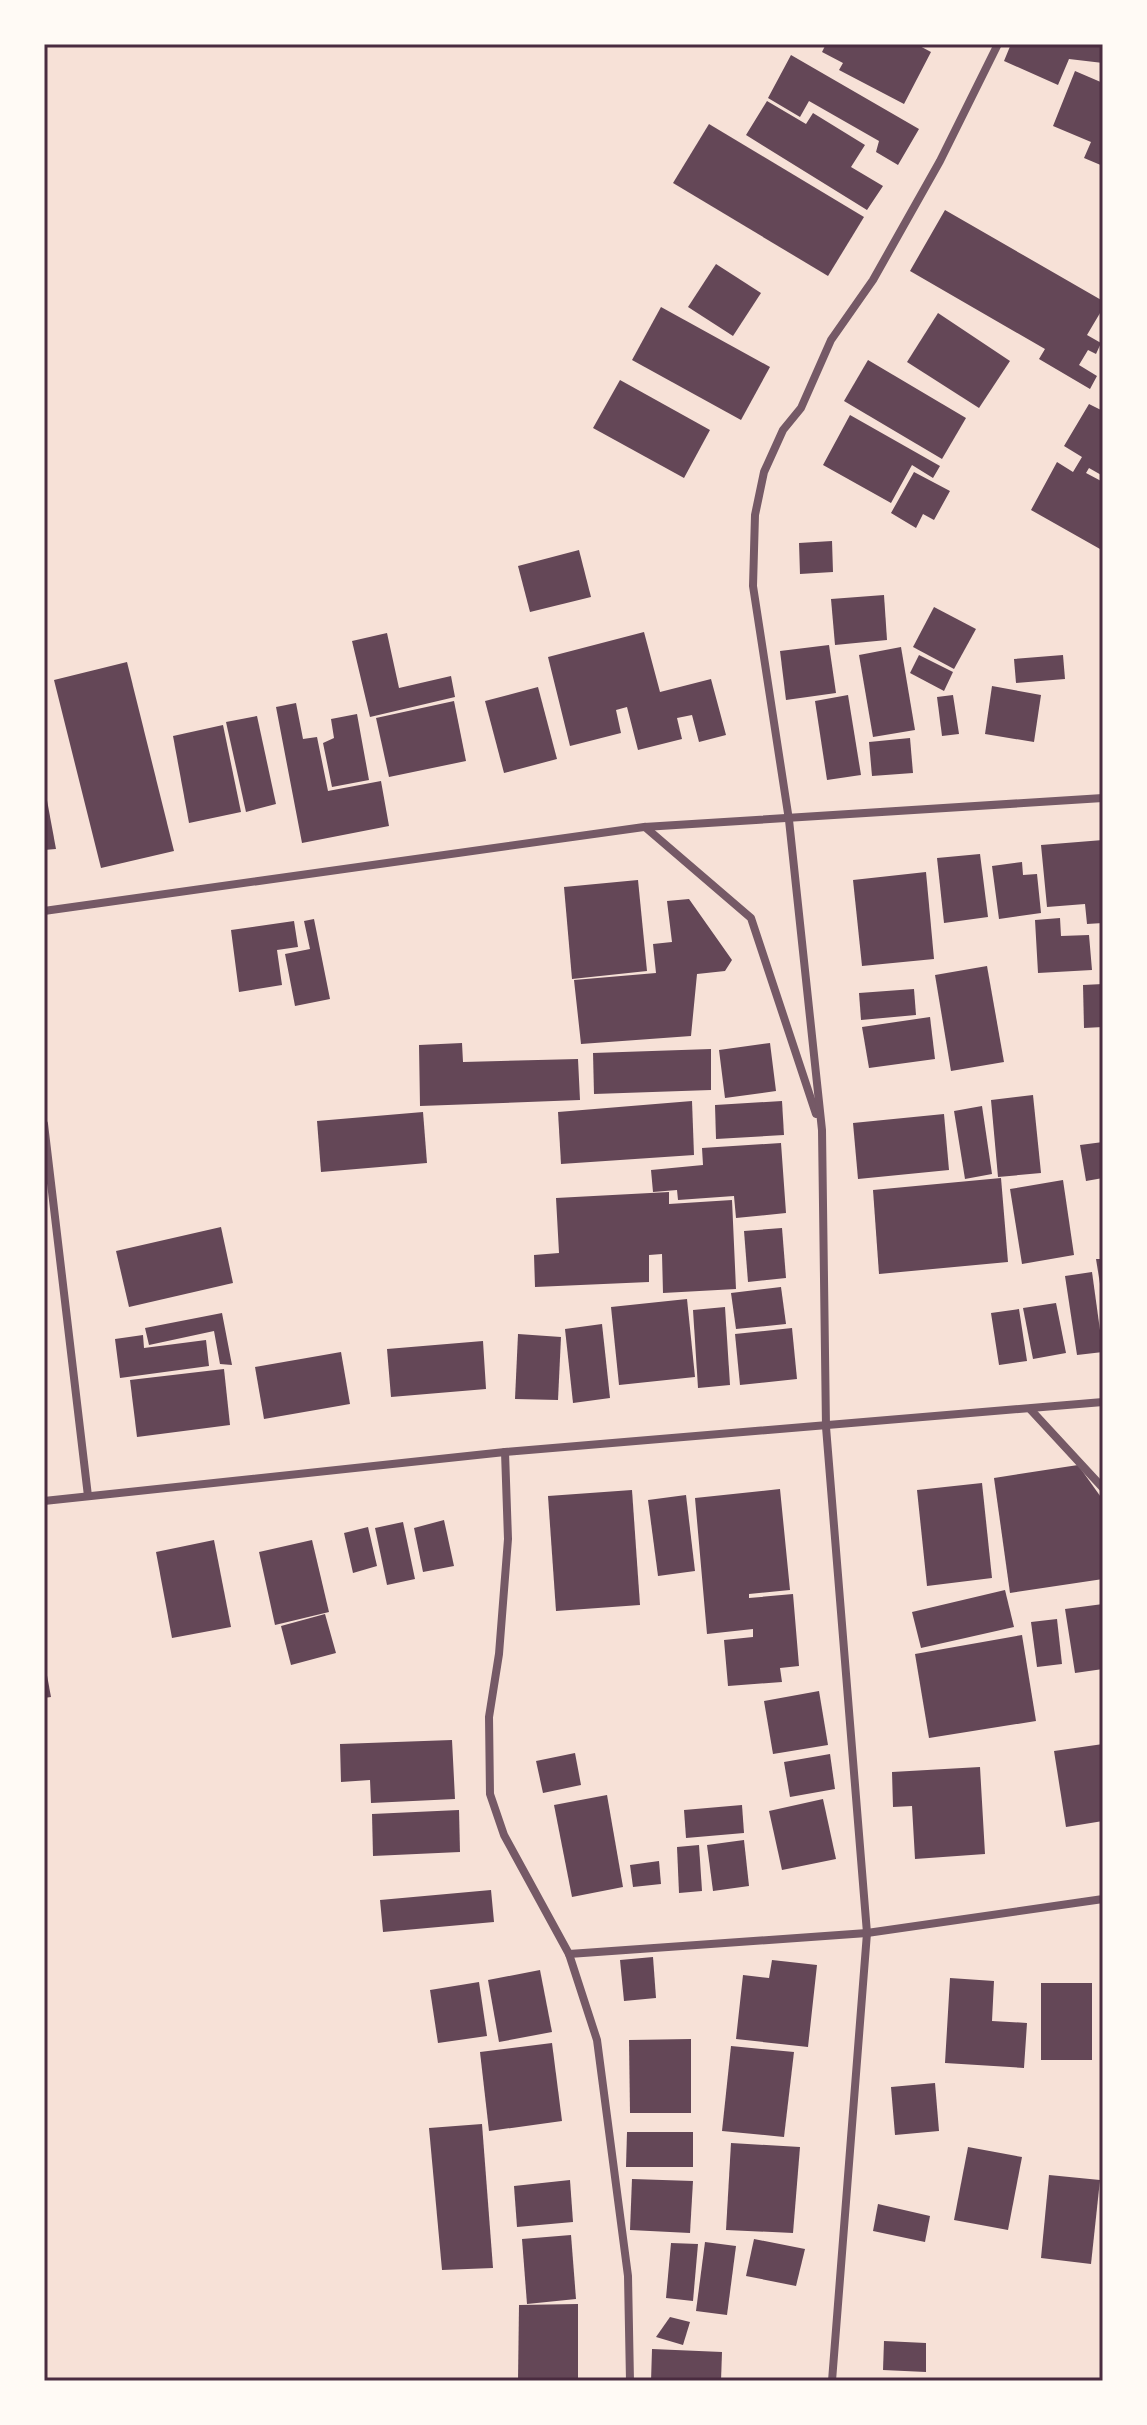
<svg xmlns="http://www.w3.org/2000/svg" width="1147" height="2425" font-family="'DejaVu Sans',sans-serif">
  <rect width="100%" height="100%" fill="#f7e1d7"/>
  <g fill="#644757">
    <path d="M 826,44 L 916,44 L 931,52 L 904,104 L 839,70 L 843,63 L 822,52 Z"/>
    <path d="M 1011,44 L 1103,44 L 1103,63 L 1069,59 L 1058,85 L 1004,61 Z"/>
    <path d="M 791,55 L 919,129 L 898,165 L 876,152 L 879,141 L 809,101 L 800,117 L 768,98 Z"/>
    <path d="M 1075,71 L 1103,83 L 1103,166 L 1084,158 L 1091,142 L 1053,126 Z"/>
    <path d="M 767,101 L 806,124 L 813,113 L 865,145 L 851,167 L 883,186 L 867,210 L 746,135 Z"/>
    <path d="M 709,124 L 864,217 L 828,276 L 673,183 Z"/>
    <path d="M 945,210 L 1103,301 L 1103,308 L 1087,335 L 1101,343 L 1096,354 L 1088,350 L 1079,365 L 1097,376 L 1090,389 L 1039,359 L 1045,349 L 910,271 Z"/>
    <path d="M 716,264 L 761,293 L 733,336 L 688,307 Z"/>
    <path d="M 661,307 L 770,367 L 741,420 L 632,360 Z"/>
    <path d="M 938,313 L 1010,361 L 979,408 L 907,362 Z"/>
    <path d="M 868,360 L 966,418 L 942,459 L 844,401 Z"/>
    <path d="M 620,380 L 710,430 L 684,478 L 593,428 Z"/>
    <path d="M 1089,404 L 1103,411 L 1103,476 L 1089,468 L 1086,473 L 1103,482 L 1100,549 L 1031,510 L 1057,462 L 1073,472 L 1082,457 L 1064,446 Z"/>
    <path d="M 850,415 L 940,466 L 933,478 L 912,465 L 891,503 L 823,465 Z"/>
    <path d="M 914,472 L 950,491 L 934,520 L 923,514 L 916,528 L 891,513 Z"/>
    <path d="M 832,541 L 833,572 L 800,574 L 799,543 Z"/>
    <path d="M 579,550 L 591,597 L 530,612 L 518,566 Z"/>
    <path d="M 884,595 L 887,640 L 835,645 L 831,599 Z"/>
    <path d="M 934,607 L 976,629 L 954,669 L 913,647 Z"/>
    <path d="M 644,632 L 660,692 L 711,679 L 726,735 L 699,742 L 692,715 L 677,718 L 682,739 L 638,750 L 627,707 L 616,710 L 621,733 L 570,746 L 548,657 Z"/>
    <path d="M 387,633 L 399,688 L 451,676 L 455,697 L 370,717 L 352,641 Z"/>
    <path d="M 829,645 L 836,693 L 786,700 L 780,651 Z"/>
    <path d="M 901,647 L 915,730 L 873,737 L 859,655 Z"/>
    <path d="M 919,655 L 953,672 L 944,691 L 910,673 Z"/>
    <path d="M 1063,655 L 1065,679 L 1016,683 L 1014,659 Z"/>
    <path d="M 127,662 L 174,851 L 101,868 L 54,680 Z"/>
    <path d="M 992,686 L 1041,695 L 1034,742 L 985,734 Z"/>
    <path d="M 538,687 L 557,759 L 504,773 L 485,701 Z"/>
    <path d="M 848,695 L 861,775 L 827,780 L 815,701 Z"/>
    <path d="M 953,695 L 959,734 L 942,736 L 937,697 Z"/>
    <path d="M 454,701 L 466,761 L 389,777 L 376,718 Z"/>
    <path d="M 296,703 L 303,739 L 317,737 L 328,791 L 381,781 L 389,826 L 302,843 L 276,707 Z"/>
    <path d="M 357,714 L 369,780 L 332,787 L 323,743 L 334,738 L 331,719 Z"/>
    <path d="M 257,716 L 276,804 L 246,812 L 226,722 Z"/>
    <path d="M 223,725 L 241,812 L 189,823 L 173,736 Z"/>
    <path d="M 910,738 L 913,773 L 872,776 L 869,742 Z"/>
    <path d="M 44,784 L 56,849 L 44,850 Z"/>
    <path d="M 1103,840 L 1103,923 L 1087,924 L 1085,904 L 1047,907 L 1041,845 Z"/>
    <path d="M 980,854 L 988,917 L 944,923 L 937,858 Z"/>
    <path d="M 1022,862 L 1023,875 L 1037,874 L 1041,913 L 999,919 L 992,866 Z"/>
    <path d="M 926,872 L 934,959 L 862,966 L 853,880 Z"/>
    <path d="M 638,880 L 647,971 L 572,979 L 564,887 Z"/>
    <path d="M 689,899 L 732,960 L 725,971 L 697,974 L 691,1036 L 581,1044 L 574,980 L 656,973 L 653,944 L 672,942 L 667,901 Z"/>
    <path d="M 1060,918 L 1061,936 L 1089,935 L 1092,970 L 1038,973 L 1035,920 Z"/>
    <path d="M 314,919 L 330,999 L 295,1006 L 285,954 L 310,949 L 304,921 Z"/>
    <path d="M 294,921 L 298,947 L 277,950 L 282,985 L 239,992 L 231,930 Z"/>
    <path d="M 987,966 L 1004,1062 L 951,1071 L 935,975 Z"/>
    <path d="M 1103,984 L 1103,1027 L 1084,1028 L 1083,985 Z"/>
    <path d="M 914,989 L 916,1015 L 861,1020 L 859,993 Z"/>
    <path d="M 930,1017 L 935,1059 L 869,1068 L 862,1027 Z"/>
    <path d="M 462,1043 L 463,1062 L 578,1059 L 580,1100 L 420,1106 L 419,1045 Z"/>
    <path d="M 770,1043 L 776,1091 L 725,1098 L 719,1050 Z"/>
    <path d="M 711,1049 L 711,1090 L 594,1094 L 593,1053 Z"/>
    <path d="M 1033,1095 L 1041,1173 L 998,1177 L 991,1100 Z"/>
    <path d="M 692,1101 L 694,1155 L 561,1164 L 558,1112 Z"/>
    <path d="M 782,1101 L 784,1135 L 716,1139 L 715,1105 Z"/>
    <path d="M 982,1106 L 992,1174 L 965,1179 L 954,1111 Z"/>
    <path d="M 423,1112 L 427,1163 L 321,1172 L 317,1121 Z"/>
    <path d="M 944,1114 L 949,1170 L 858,1179 L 853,1123 Z"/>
    <path d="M 1103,1142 L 1103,1178 L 1086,1181 L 1080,1145 Z"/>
    <path d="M 781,1143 L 786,1213 L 736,1218 L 734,1196 L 678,1200 L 677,1190 L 653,1192 L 651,1170 L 703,1165 L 702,1148 Z"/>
    <path d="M 1001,1178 L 1008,1262 L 879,1274 L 873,1190 Z"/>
    <path d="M 1063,1180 L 1074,1255 L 1022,1264 L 1010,1189 Z"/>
    <path d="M 669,1192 L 669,1204 L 732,1200 L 736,1289 L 663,1293 L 662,1254 L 649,1255 L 649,1282 L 535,1287 L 534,1255 L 559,1253 L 556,1198 Z"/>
    <path d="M 221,1227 L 233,1283 L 129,1307 L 116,1251 Z"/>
    <path d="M 782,1228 L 786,1278 L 748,1282 L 744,1231 Z"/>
    <path d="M 1096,1259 L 1103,1259 L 1103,1289 L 1101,1290 Z"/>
    <path d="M 1092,1272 L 1103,1352 L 1077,1355 L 1065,1276 Z"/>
    <path d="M 781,1287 L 786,1324 L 736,1329 L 731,1293 Z"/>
    <path d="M 687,1299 L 695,1377 L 619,1385 L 611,1307 Z"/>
    <path d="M 1056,1303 L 1066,1353 L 1033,1359 L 1023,1308 Z"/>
    <path d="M 725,1307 L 730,1385 L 698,1388 L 693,1310 Z"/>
    <path d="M 1019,1309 L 1027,1361 L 999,1365 L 991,1313 Z"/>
    <path d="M 222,1313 L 232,1365 L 220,1364 L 214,1331 L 149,1345 L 145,1328 Z"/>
    <path d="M 602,1324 L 610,1398 L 573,1403 L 565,1329 Z"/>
    <path d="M 792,1328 L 797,1379 L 740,1385 L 735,1334 Z"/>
    <path d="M 518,1334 L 561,1337 L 558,1400 L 515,1399 Z"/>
    <path d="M 143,1335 L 144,1348 L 206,1340 L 209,1366 L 120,1378 L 115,1339 Z"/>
    <path d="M 483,1341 L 486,1389 L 391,1397 L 387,1349 Z"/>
    <path d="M 341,1352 L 350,1404 L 264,1419 L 255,1367 Z"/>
    <path d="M 224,1369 L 230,1425 L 137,1437 L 130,1380 Z"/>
    <path d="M 1078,1465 L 1103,1500 L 1103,1579 L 1010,1593 L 994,1478 Z"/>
    <path d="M 982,1483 L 992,1578 L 927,1586 L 917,1490 Z"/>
    <path d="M 780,1489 L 790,1590 L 749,1594 L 749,1598 L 793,1594 L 799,1666 L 780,1668 L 782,1682 L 728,1686 L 724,1640 L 753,1637 L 753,1629 L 707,1634 L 695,1498 Z"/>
    <path d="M 632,1490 L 640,1605 L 556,1611 L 548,1496 Z"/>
    <path d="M 686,1495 L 695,1571 L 658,1576 L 648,1500 Z"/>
    <path d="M 444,1520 L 454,1566 L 423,1572 L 414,1528 Z"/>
    <path d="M 403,1522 L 415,1579 L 387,1585 L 375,1528 Z"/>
    <path d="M 368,1527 L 377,1566 L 353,1573 L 344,1533 Z"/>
    <path d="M 214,1540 L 231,1627 L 172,1638 L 156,1552 Z"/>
    <path d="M 312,1540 L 329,1612 L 275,1625 L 259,1552 Z"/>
    <path d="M 1005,1590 L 1014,1627 L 921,1648 L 912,1612 Z"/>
    <path d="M 1103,1604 L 1103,1669 L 1075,1673 L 1065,1609 Z"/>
    <path d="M 325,1614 L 336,1653 L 291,1665 L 281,1626 Z"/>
    <path d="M 1057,1619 L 1062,1664 L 1037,1667 L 1031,1622 Z"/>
    <path d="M 1022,1635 L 1036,1721 L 929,1738 L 915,1654 Z"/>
    <path d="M 44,1659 L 51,1697 L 44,1698 Z"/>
    <path d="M 819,1691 L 828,1745 L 773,1754 L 764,1701 Z"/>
    <path d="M 452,1740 L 455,1799 L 371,1803 L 370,1780 L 341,1782 L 340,1744 Z"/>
    <path d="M 1103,1744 L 1103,1821 L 1066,1827 L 1054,1751 Z"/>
    <path d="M 575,1753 L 581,1785 L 543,1793 L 536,1761 Z"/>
    <path d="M 830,1754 L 835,1789 L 790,1797 L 784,1762 Z"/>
    <path d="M 980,1767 L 985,1854 L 915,1859 L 912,1806 L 893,1807 L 892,1772 Z"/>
    <path d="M 607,1795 L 623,1887 L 572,1897 L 554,1805 Z"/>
    <path d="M 823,1799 L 836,1859 L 782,1870 L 769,1811 Z"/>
    <path d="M 742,1805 L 744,1833 L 686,1838 L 684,1810 Z"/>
    <path d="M 459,1810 L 460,1852 L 373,1856 L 372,1814 Z"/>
    <path d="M 744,1840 L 749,1886 L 713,1891 L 707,1845 Z"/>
    <path d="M 699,1845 L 702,1891 L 679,1893 L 677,1847 Z"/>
    <path d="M 659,1861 L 661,1884 L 633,1887 L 630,1865 Z"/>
    <path d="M 491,1890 L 494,1922 L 383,1932 L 380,1900 Z"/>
    <path d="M 653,1957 L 656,1998 L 624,2001 L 620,1960 Z"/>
    <path d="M 772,1960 L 817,1965 L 808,2047 L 736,2039 L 743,1975 L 769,1978 Z"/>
    <path d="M 540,1970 L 552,2032 L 499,2042 L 488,1980 Z"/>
    <path d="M 950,1978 L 994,1981 L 992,2021 L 1027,2023 L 1024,2068 L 945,2063 Z"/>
    <path d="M 479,1982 L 487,2036 L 438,2043 L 430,1990 Z"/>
    <rect x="1041" y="1983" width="51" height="77"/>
    <path d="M 691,2039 L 691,2113 L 630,2113 L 629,2040 Z"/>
    <path d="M 552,2043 L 562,2121 L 489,2131 L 480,2052 Z"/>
    <path d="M 731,2046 L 794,2052 L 784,2137 L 722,2131 Z"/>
    <path d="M 935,2083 L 939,2131 L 895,2135 L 891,2087 Z"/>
    <path d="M 482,2124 L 493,2268 L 442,2270 L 429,2128 Z"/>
    <path d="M 627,2132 L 693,2132 L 693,2167 L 626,2167 Z"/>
    <path d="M 731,2143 L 800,2147 L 793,2233 L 726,2230 Z"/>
    <path d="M 968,2147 L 1022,2157 L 1008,2230 L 954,2220 Z"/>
    <path d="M 1049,2175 L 1100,2180 L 1091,2264 L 1041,2258 Z"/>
    <path d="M 632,2179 L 693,2181 L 690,2233 L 630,2230 Z"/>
    <path d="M 570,2180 L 573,2222 L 517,2227 L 514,2186 Z"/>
    <path d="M 878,2204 L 930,2216 L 925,2242 L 873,2231 Z"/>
    <path d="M 571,2235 L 576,2299 L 527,2304 L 522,2239 Z"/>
    <path d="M 754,2239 L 805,2249 L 796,2286 L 746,2276 Z"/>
    <path d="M 705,2242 L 736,2246 L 727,2315 L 696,2311 Z"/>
    <path d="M 671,2243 L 698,2244 L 693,2301 L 666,2298 Z"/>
    <path d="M 578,2304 L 578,2381 L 518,2381 L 519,2305 Z"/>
    <path d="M 670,2317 L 690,2322 L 683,2345 L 656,2337 Z"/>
    <path d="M 884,2341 L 926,2343 L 926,2372 L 883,2370 Z"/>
    <path d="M 652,2349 L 722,2352 L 721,2381 L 651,2381 Z"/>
  </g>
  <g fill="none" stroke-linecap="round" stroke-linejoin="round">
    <g stroke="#755966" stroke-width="8">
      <path d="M 645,827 L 751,918 L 816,1114"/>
      <path d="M 44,911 L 644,827 L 1103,798"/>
      <path d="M 44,1124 L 88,1496"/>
      <path d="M 1030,1409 L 1103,1488"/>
      <path d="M 505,1452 L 508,1539 L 499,1654 L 489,1717 L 490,1794 L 504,1835 L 569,1954 L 597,2040 L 628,2276 L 630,2381"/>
      <path d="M 44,1501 L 505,1452 L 1103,1402"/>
      <path d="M 569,1954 L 867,1933 L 1103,1899"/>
      <path d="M 832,2381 L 867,1933 L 826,1427 L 822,1130 L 789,820 L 753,586 L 755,515 L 764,472 L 783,430 L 801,408 L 831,340 L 873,280 L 940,161 L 998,44"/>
    </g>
  </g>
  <rect width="1147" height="2425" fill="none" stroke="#fffaf5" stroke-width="92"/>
  <rect x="46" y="46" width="1055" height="2333" fill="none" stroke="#4a2c40" stroke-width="3"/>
</svg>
